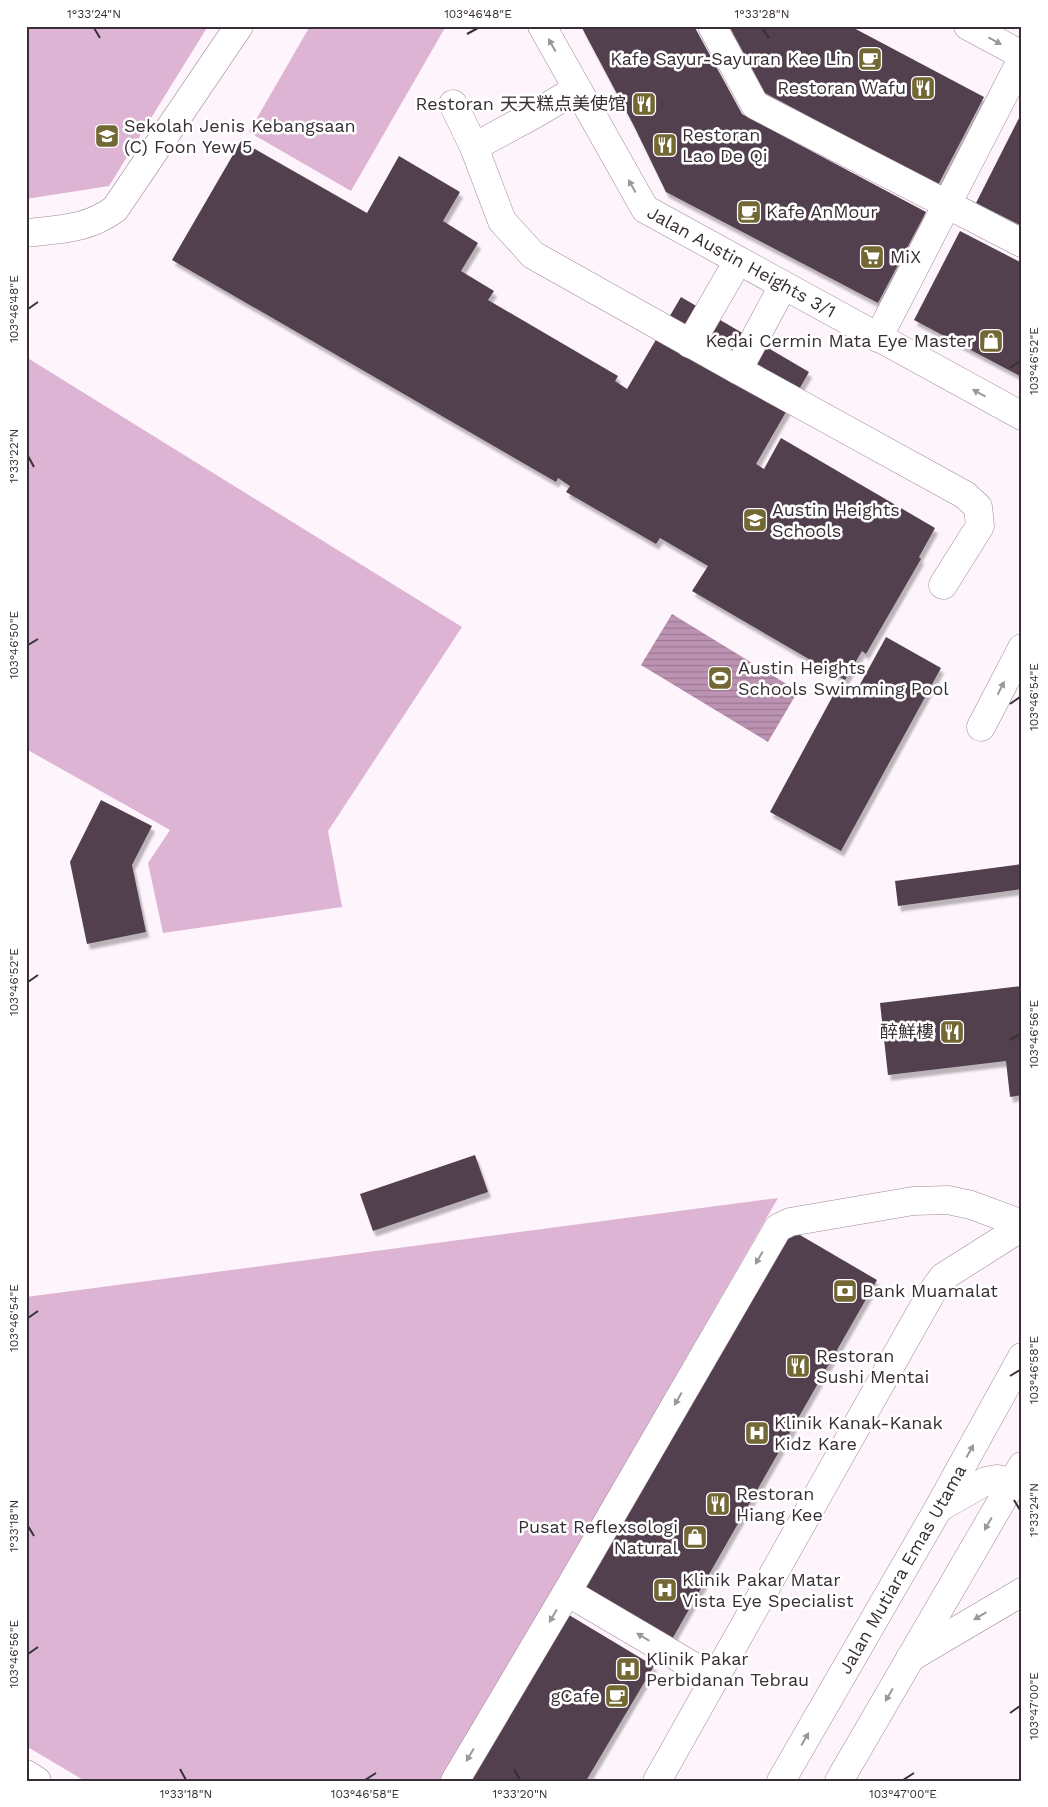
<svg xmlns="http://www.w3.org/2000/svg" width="1048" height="1807" font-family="'Work Sans','Noto Sans SC',sans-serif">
  <defs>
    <pattern id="water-rules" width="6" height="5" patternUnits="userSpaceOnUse" patternTransform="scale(1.25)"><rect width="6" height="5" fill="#bc92b2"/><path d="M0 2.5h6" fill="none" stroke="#9a7892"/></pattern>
    <filter id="shadow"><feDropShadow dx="3" dy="5.5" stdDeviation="1" flood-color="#0004"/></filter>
  </defs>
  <rect width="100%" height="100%" fill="#fef4fb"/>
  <g fill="#deb4d4">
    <path d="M 26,26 L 208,26 L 109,186 L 26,199 Z"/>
    <path d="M 310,26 L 446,26 L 351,191 L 249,132 Z"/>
    <path d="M 26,357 L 462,627 L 328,831 L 342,907 L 163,933 L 148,863 L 170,830 L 26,749 Z"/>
    <path d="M 778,1198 L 443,1781 L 85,1781 L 26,1746 L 26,1297 Z"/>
  </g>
  <path fill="url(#water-rules)" d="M 672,614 L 798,691 L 768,742 L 641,665 Z"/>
  <g fill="#53404f" filter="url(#shadow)">
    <path d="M 581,26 L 694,26 L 742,114 L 926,212 L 878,303 L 666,192 L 634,126 Z"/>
    <path d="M 729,26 L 850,26 L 984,97 L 938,185 L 765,93 Z"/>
    <path d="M 1020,116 L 1022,116 L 1022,226 L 976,203 Z"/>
    <path d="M 241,141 L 367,213 L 399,156 L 460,192 L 443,221 L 478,243 L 461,271 L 494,291 L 488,300 L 618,376 L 615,381 L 627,389 L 681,297 L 809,372 L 756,464 L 764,469 L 781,438 L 935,528 L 919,557 L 921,559 L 866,654 L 862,651 L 845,680 L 692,591 L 708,566 L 660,538 L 656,544 L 566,492 L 570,486 L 558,478 L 556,482 L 172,260 Z"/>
    <path d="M 960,231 L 1022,263 L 1022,377 L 914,320 Z"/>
    <path d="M 886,637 L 941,668 L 841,851 L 770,812 L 836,690 L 852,699 Z"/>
    <path d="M 101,800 L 152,826 L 132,865 L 146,932 L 87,944 L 70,862 Z"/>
    <path d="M 1022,864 L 1022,889 L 898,906 L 895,881 Z"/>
    <path d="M 1022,986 L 1022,1095 L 1010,1097 L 1006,1061 L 888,1075 L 880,1003 Z"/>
    <path d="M 475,1155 L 488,1192 L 373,1231 L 360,1194 Z"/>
    <path d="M 788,1228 L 877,1280 L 671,1641 L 583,1589 Z"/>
    <path d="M 569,1615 L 654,1666 L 586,1781 L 471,1781 Z"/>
  </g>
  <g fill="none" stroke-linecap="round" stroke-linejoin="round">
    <defs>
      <g id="minor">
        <path id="s1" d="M 542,26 L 645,209 L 1022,416"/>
        <path d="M 712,26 L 755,105 L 1022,243"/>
        <path d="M 968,26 L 1022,55"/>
        <path d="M 453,104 L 474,147 L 502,221 L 533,255 L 738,370"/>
        <path d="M 474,147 L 535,114 L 577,89"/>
        <path d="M 26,233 C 60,229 86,230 115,209 L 239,26"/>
        <path d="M 783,286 L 738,370 L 965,495 L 978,507 L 980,526 L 943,585"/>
        <path d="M 878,338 L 1022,59"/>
        <path d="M 690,344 L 738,261"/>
        <path d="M 981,727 L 1022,648"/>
        <path d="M 567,1592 L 715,1679"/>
        <path d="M 910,1658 L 1022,1592"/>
        <path d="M 26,1774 L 37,1781"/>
        <path d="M 455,1781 L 567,1592 L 778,1228 L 790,1222 L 913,1201 L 948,1200 L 971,1205 L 1022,1224"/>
        <path d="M 657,1781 L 932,1292 L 943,1277 L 1022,1227"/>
      </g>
      <g id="major">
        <path d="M 939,1508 L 986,1481 L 997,1479 L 1012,1482"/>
        <path id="s2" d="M 781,1781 L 938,1509 L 1022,1357"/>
        <path d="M 839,1781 L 1022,1466"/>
      </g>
    </defs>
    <use href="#minor" stroke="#9f8999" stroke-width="29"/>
    <use href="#major" stroke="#9f8999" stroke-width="29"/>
    <use href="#minor" stroke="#fff" stroke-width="28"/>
    <use href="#major" stroke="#fff" stroke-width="28"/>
  </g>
  <defs><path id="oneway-solid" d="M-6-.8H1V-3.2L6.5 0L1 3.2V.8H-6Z" transform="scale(1.25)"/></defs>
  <g fill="#9c979a">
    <use href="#oneway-solid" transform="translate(995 41) rotate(29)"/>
    <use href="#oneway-solid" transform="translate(552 45) rotate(-119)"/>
    <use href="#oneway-solid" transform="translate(632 186) rotate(-119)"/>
    <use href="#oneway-solid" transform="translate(979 393) rotate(-151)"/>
    <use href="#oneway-solid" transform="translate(1001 688) rotate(-63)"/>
    <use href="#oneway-solid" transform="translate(759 1258) rotate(120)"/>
    <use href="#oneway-solid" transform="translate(678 1399) rotate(120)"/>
    <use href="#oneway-solid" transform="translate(970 1451) rotate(-61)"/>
    <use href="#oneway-solid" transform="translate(988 1524) rotate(120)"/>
    <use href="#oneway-solid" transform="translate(553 1616) rotate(121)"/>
    <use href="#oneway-solid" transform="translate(980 1616) rotate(149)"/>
    <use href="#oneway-solid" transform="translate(643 1637) rotate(-149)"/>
    <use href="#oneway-solid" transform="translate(889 1695) rotate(120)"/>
    <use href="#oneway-solid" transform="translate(805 1739) rotate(-60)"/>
    <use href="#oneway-solid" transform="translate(470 1755) rotate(121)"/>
  </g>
  <path fill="none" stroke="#382f36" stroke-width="2" d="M 94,28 L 100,38M 762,28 L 769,38M 467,34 L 478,28M 28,309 L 38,302M 1010,368 L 1020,361M 28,456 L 34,467M 28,645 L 38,639M 1010,704 L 1020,697M 28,982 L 38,975M 1010,1040 L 1020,1034M 28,1318 L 38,1311M 1010,1376 L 1020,1370M 1014,1500 L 1020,1510M 28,1526 L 34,1536M 28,1654 L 38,1647M 1010,1713 L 1020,1706M 180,1769 L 186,1780M 514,1769 L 520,1780M 365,1780 L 376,1773M 903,1780 L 914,1773"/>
  <defs>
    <symbol id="cafe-square" viewBox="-11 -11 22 22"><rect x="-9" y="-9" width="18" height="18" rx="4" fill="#736734" stroke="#fff"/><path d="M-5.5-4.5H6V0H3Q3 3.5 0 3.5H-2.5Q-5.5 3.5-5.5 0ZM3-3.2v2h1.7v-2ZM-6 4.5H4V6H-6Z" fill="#fff"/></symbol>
    <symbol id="restaurant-square" viewBox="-11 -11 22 22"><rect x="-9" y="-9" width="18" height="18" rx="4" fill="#736734" stroke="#fff"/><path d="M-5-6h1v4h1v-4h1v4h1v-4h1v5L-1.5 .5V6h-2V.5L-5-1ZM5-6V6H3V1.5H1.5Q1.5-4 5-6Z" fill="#fff"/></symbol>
    <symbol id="school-square" viewBox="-11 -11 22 22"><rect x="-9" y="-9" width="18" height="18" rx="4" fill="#736734" stroke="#fff"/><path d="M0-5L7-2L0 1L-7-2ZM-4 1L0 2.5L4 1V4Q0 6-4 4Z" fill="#fff"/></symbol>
    <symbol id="supermarket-square" viewBox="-11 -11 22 22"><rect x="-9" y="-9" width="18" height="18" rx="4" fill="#736734" stroke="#fff"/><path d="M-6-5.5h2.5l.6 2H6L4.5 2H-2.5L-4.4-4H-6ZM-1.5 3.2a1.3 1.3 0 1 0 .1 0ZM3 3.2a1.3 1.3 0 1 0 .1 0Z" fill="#fff"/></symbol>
    <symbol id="shop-square" viewBox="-11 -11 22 22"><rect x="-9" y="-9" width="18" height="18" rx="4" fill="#736734" stroke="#fff"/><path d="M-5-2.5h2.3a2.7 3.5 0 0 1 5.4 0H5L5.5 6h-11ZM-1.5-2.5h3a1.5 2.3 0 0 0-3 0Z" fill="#fff"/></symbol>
    <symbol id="stadium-square" viewBox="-11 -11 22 22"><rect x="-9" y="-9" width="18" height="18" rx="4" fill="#736734" stroke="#fff"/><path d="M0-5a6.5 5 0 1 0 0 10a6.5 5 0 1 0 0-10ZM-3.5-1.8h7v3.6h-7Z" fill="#fff"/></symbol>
    <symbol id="bank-square" viewBox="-11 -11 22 22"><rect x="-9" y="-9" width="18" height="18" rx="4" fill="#736734" stroke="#fff"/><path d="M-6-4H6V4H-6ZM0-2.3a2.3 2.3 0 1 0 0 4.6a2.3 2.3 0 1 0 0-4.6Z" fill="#fff"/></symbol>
    <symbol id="hospital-square" viewBox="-11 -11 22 22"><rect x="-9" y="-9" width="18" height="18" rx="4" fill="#736734" stroke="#fff"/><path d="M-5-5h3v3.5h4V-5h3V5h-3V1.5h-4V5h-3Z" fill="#fff"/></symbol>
  </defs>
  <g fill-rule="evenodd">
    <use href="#cafe-square" x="856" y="45" width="28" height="28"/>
    <use href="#restaurant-square" x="909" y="74" width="28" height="28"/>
    <use href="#restaurant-square" x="630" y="90" width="28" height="28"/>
    <use href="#school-square" x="93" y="122" width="28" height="28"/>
    <use href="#restaurant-square" x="651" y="131" width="28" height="28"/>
    <use href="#cafe-square" x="735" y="198" width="28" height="28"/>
    <use href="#supermarket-square" x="858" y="243" width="28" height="28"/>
    <use href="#shop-square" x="977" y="327" width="28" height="28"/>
    <use href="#school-square" x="741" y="506" width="28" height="28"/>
    <use href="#stadium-square" x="706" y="664" width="28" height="28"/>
    <use href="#restaurant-square" x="938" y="1018" width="28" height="28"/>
    <use href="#bank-square" x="831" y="1277" width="28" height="28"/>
    <use href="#restaurant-square" x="784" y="1352" width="28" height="28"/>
    <use href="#hospital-square" x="743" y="1419" width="28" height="28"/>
    <use href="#restaurant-square" x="704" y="1490" width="28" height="28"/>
    <use href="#shop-square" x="681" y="1523" width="28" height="28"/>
    <use href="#hospital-square" x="651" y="1576" width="28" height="28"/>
    <use href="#hospital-square" x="614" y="1655" width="28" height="28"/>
    <use href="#cafe-square" x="603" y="1682" width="28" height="28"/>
  </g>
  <g text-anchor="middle" stroke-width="5" stroke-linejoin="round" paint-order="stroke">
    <g font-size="18" fill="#382f36" stroke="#fff" text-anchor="start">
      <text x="852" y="65" text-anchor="end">Kafe Sayur-Sayuran Kee Lin</text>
      <text x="906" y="94" text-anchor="end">Restoran Wafu</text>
      <text x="626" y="110" text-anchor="end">Restoran 天天糕点美使馆</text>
      <text x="124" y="132">Sekolah Jenis Kebangsaan<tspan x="124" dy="21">(C) Foon Yew 5</tspan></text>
      <text x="682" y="141">Restoran<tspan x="682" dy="21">Lao De Qi</tspan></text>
      <text x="766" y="218">Kafe AnMour</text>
      <text x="890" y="263">MiX</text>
      <text x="974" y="347" text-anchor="end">Kedai Cermin Mata Eye Master</text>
      <text x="772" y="516">Austin Heights<tspan x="772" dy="21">Schools</tspan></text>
      <text x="738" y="674">Austin Heights<tspan x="738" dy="21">Schools Swimming Pool</tspan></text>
      <text x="934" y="1038" text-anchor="end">醉鮮樓</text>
      <text x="862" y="1297">Bank Muamalat</text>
      <text x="816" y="1362">Restoran<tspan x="816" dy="21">Sushi Mentai</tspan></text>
      <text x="774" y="1429">Klinik Kanak-Kanak<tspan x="774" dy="21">Kidz Kare</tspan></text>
      <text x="736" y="1500">Restoran<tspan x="736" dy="21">Hiang Kee</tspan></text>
      <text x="678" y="1533" text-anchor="end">Pusat Reflexsologi<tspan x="678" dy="21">Natural</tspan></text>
      <text x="682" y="1586">Klinik Pakar Matar<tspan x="682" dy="21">Vista Eye Specialist</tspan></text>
      <text x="646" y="1665">Klinik Pakar<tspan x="646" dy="21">Perbidanan Tebrau</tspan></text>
      <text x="600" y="1702" text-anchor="end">gCafe</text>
    </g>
    <g font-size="18" fill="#382f36" stroke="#fff">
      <text dy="6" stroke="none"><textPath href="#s1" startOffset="320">Jalan Austin Heights 3/1</textPath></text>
      <text dy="6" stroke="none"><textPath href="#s2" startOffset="244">Jalan Mutiara Emas Utama</textPath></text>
    </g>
  </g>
  <rect width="1048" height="1807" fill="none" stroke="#ffffff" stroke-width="55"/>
  <rect x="28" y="28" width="992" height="1752" fill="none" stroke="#382f36" stroke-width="2"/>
  <g font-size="12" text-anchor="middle" fill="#382f36">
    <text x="94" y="18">1°33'24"N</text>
    <text x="478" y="18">103°46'48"E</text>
    <text x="762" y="18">1°33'28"N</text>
    <text transform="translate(14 309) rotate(-90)" y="4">103°46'48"E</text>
    <text transform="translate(1034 361) rotate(-90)" y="4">103°46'52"E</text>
    <text transform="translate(14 456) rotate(-90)" y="4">1°33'22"N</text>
    <text transform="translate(14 645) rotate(-90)" y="4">103°46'50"E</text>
    <text transform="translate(1034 697) rotate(-90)" y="4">103°46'54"E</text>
    <text transform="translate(14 982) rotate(-90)" y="4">103°46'52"E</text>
    <text transform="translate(1034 1034) rotate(-90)" y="4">103°46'56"E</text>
    <text transform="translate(14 1318) rotate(-90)" y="4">103°46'54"E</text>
    <text transform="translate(1034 1370) rotate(-90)" y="4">103°46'58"E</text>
    <text transform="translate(1034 1510) rotate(-90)" y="4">1°33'24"N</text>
    <text transform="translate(14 1526) rotate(-90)" y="4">1°33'18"N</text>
    <text transform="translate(14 1654) rotate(-90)" y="4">103°46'56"E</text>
    <text transform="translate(1034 1706) rotate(-90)" y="4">103°47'00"E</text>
    <text x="186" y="1798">1°33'18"N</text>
    <text x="365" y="1798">103°46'58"E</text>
    <text x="520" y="1798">1°33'20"N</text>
    <text x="903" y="1798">103°47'00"E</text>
  </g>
</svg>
